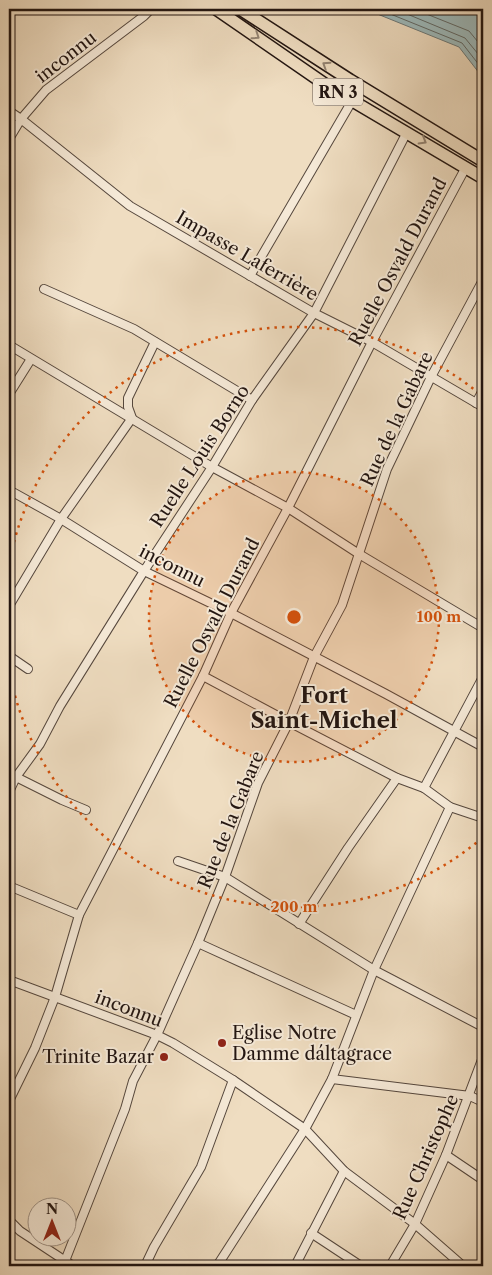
<svg xmlns="http://www.w3.org/2000/svg" width="492" height="1275" font-family="'Libre Caslon Text',serif">
  <rect width="100%" height="100%" fill="#efddc1"/>
  <filter id="stains"><feTurbulence type="fractalNoise" baseFrequency=".004" numOctaves="4"/><feColorMatrix values="0 0 0 0 .2 0 0 0 0 .09 0 0 0 0 .02 0 0 0 .5 -.17"/></filter>
  <radialGradient id="worn" r=".72"><stop offset=".6" stop-color="#630" stop-opacity="0"/><stop offset="1" stop-color="#630" stop-opacity=".3"/></radialGradient>
  <path fill="#9dbabc" stroke="#6c7878" d="M 365,9 L 483,9 L 483,78 L 459,47 Z"/>
  <g fill="none" stroke-linecap="round" stroke-linejoin="round">
    <g stroke="#606866" stroke-width="1">
      <path d="M 378,9 L 462,43 L 483,70"/>
      <path d="M 395,9 L 465,38 L 483,60"/>
      <path d="M 414,9 L 469,31 L 483,48"/>
    </g>
    <defs>
      <g id="street">
        <path d="M 9,111 L 21,119 L 130,206 L 314,313 L 372,342 L 483,407"/>
        <path d="M 9,139 L 21,119 L 46,90 L 144,16 L 151,9"/>
        <path d="M 250,276 L 352,101"/>
        <path d="M 44,289 L 134,329 L 252,400"/>
        <path d="M 9,345 L 212,467 L 288,508 L 359,554 L 483,628"/>
        <path d="M 9,394 L 31,359"/>
        <path d="M 476,403 L 483,390"/>
        <path d="M 9,490 L 61,519 L 144,571 L 231,613 L 386,694 L 483,747"/>
        <path d="M 9,606 L 61,519 L 132,418 L 128,407 L 128,398 L 155,342"/>
        <path d="M 9,656 L 28,669"/>
        <path d="M 203,676 L 289,722 L 397,778 L 424,788 L 450,807 L 483,818"/>
        <path d="M 16,777 L 62,800 L 86,810"/>
        <path d="M 424,788 L 483,677"/>
        <path d="M 9,792 L 16,777 L 40,744 L 60,706 L 144,571 L 212,467 L 252,400 L 314,313 L 407,132"/>
        <path d="M 178,861 L 225,877 L 374,970 L 483,1027"/>
        <path d="M 9,886 L 79,915"/>
        <path d="M 299,924 L 348,848 L 397,778"/>
        <path d="M 198,943 L 356,1015"/>
        <path d="M 9,980 L 157,1035 L 173,1043 L 233,1080 L 305,1129 L 344,1171 L 415,1224 L 463,1266"/>
        <path d="M 332,1079 L 470,1096 L 483,1102"/>
        <path d="M 9,1101 L 35,1048 L 55,997 L 79,915 L 203,676 L 231,613 L 288,508 L 372,342 L 466,167"/>
        <path d="M 446,1155 L 483,1180"/>
        <path d="M 9,1220 L 20,1231 L 73,1266"/>
        <path d="M 311,1233 L 361,1266"/>
        <path d="M 63,1266 L 125,1109 L 133,1081 L 157,1035 L 198,943 L 225,877 L 258,783 L 289,722 L 314,657 L 342,605 L 387,469 L 431,377 L 483,280"/>
        <path d="M 145,1266 L 154,1247 L 201,1167 L 233,1080"/>
        <path d="M 217,1266 L 305,1129 L 332,1079 L 374,970 L 450,807"/>
        <path d="M 295,1266 L 344,1171"/>
        <path d="M 390,1266 L 415,1224 L 446,1155 L 483,1057"/>
      </g>
      <g id="primary">
        <path d="M 216,9 L 329,87 L 483,178"/>
        <path d="M 240,9 L 350,80 L 483,161"/>
      </g>
    </defs>
    <use href="#street" stroke="#55473d" stroke-width="10"/>
    <use href="#primary" stroke="#221511" stroke-width="14"/>
    <use href="#street" stroke="#f5e9d7" stroke-width="8"/>
    <use href="#primary" stroke="#efddc1" stroke-width="11"/>
  </g>
  <defs><path id="oneway-chevron" d="M-2-3.5L2.5 0L-2 3.5" fill="none" stroke-width="1.6" stroke-linecap="round" stroke-linejoin="round" transform="scale(1.25)"/></defs>
  <g stroke="#938372">
    <use href="#oneway-chevron" transform="translate(256 36) rotate(34)"/>
    <use href="#oneway-chevron" transform="translate(326 65) rotate(-147)"/>
    <use href="#oneway-chevron" transform="translate(423 141) rotate(31)"/>
  </g>
  <circle cx="294" cy="617" r="145" fill="#d4520c" fill-opacity=".12"/>
  <g fill="none" stroke="#d4520c" stroke-width="2.5" stroke-dasharray="2.5 5">
    <circle cx="294" cy="617" r="145"/>
    <path d="M482 838A290 290 0 0 1 9 670M9 564A290 290 0 0 1 482 396"/>
  </g>
  <g fill="#8f2418" stroke="#f5e9d7" stroke-width="2">
    <circle cx="222" cy="1043" r="5"/>
    <circle cx="164" cy="1057" r="5"/>
  </g>
  <g text-anchor="middle" stroke-width="4" stroke-linejoin="round" paint-order="stroke">
    <rect fill="#f5e9d7" stroke="#61554c" stroke-width="1" x="313" y="78.5" width="50" height="27" rx="4"/>
    <g font-size="16" font-weight="bold" fill="#221511">
      <text x="338" y="98">RN 3</text>
    </g>
    <g font-size="18" fill="#221511" stroke="#f5e9d7">
      <text transform="translate(66 57) rotate(-38)" y="6">inconnu</text>
      <text transform="translate(247 256) rotate(30)" y="6">Impasse Laferrière</text>
      <text transform="translate(398 262) rotate(-62)" y="6">Ruelle Osvald Durand</text>
      <text transform="translate(397 419) rotate(-65)" y="6">Rue de la Gabare</text>
      <text transform="translate(200 456) rotate(-57)" y="6">Ruelle Louis Borno</text>
      <text transform="translate(172 566) rotate(27)" y="6">inconnu</text>
      <text transform="translate(212 623) rotate(-63)" y="6">Ruelle Osvald Durand</text>
      <text transform="translate(231 820) rotate(-68)" y="6">Rue de la Gabare</text>
      <text transform="translate(129 1009) rotate(21)" y="6">inconnu</text>
      <text transform="translate(426 1157) rotate(-66)" y="6">Rue Christophe</text>
    </g>
    <g font-size="18" fill="#221511" stroke="#f5e9d7" text-anchor="start">
      <text x="232" y="1039">Eglise Notre<tspan x="232" dy="21">Damme dáltagrace</tspan></text>
      <text x="154" y="1063" text-anchor="end">Trinite Bazar</text>
    </g>
    <g font-size="22" font-weight="bold" fill="#221511" stroke="#f5e9d7">
      <text x="324" y="703">Fort<tspan x="324" dy="25">Saint-Michel</tspan></text>
    </g>
  </g>
  <circle cx="294" cy="617" r="8" fill="#d4520c" stroke="#f5e9d7" stroke-width="2.5"/>
  <g font-size="15" text-anchor="middle" font-weight="bold" fill="#d4520c" stroke="#f5e9d7" stroke-width="4" stroke-linejoin="round" paint-order="stroke">
    <text x="439" y="622">100 m</text>
    <text x="294" y="912">200 m</text>
  </g>
  <rect width="492" height="1275" fill="none" stroke="#efddc1" stroke-width="30"/>
  <rect x="10" y="10" width="472" height="1255" fill="none" stroke="#221511" stroke-width="2.5"/>
  <rect x="15" y="15" width="462" height="1245" fill="none" stroke="#221511"/>
  <g transform="translate(52 1222)"><circle r="24" fill="#f5e9d7" stroke="#a19488"/>
  <path d="M0-4L9 19L0 12L-9 19Z" fill="#8f2418"/>
  <text y="-8" font-size="14" font-weight="bold" text-anchor="middle" fill="#221511">N</text>
  </g>
  <rect width="100%" height="100%" filter="url(#stains)"/>
  <rect width="100%" height="100%" fill="url(#worn)"/>
</svg>
